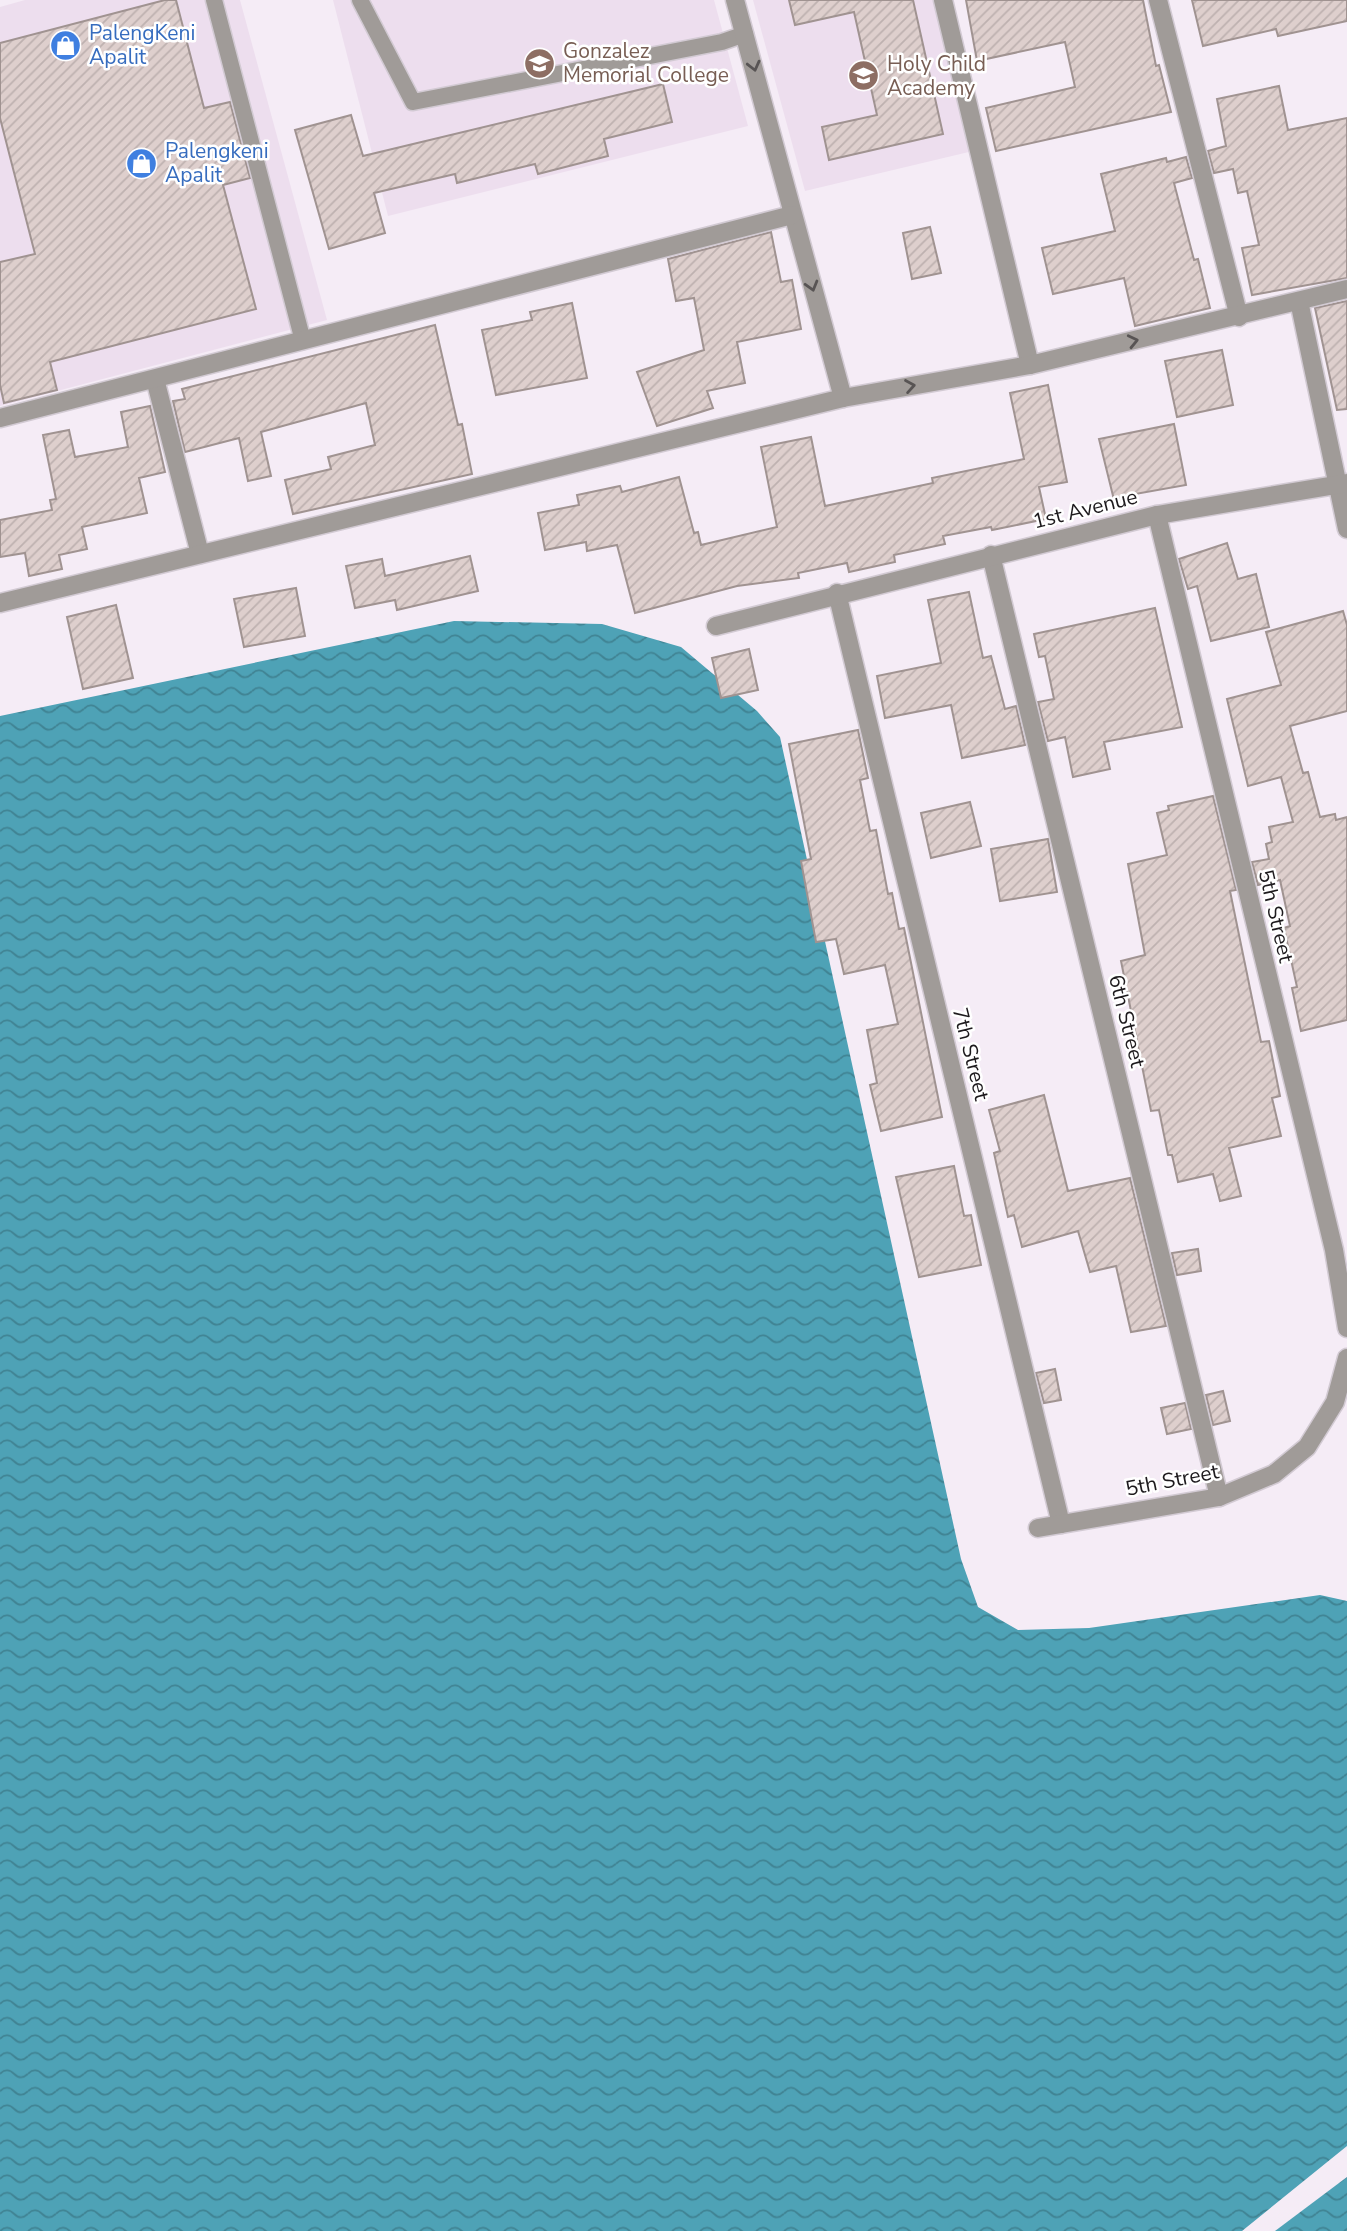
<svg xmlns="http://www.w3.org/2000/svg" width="1347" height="2231" font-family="'Nunito Sans',sans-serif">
  <defs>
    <pattern id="water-waves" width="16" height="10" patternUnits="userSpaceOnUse" patternTransform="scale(1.75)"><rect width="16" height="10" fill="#4ea2b6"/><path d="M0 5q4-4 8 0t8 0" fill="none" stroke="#408393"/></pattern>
    <pattern id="building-hatch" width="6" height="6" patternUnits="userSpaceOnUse" patternTransform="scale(1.75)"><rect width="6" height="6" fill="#decfcd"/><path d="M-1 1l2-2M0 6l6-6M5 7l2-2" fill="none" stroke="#beb1b0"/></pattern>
  </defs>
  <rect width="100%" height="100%" fill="#f5ecf6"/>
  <g fill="#eddeee">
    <path d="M 25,0 L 240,0 L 327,320 L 0,406 L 0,7 Z"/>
    <path d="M 333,0 L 714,0 L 748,126 L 388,216 Z"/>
    <path d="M 753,0 L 938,0 L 973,151 L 805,191 Z"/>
  </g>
  <g fill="url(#water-waves)">
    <path d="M 454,621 L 602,624 L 681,647 L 757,711 L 780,737 L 961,1559 L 978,1607 L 1018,1630 L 1089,1628 L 1320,1595 L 1347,1601 L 1347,2146 L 1242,2231 L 0,2231 L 0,716 Z"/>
    <path d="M 1347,2177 L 1347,2231 L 1275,2231 Z"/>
  </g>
  <g fill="url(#building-hatch)" stroke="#a09391" stroke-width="2">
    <path d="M 165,0 L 176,0 L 204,108 L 230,102 L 250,178 L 223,185 L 256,309 L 50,362 L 57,390 L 4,403 L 0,385 L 0,262 L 35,254 L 0,118 L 0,43 Z"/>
    <path d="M 789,0 L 913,0 L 943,134 L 829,160 L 822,127 L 877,115 L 854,12 L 795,25 Z"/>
    <path d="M 966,0 L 1143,0 L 1156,66 L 1159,65 L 1171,112 L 996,151 L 986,108 L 1075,87 L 1065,42 L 977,61 Z"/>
    <path d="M 1192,0 L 1347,0 L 1347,21 L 1278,36 L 1276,29 L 1203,46 Z"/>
    <path d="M 663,84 L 672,122 L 604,139 L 608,156 L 538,174 L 535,164 L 457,183 L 455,174 L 374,193 L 385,233 L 329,249 L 295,130 L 351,115 L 363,156 Z"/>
    <path d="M 1279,86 L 1288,130 L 1347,118 L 1347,278 L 1252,295 L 1242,248 L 1259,245 L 1247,191 L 1238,193 L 1233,169 L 1214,173 L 1208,151 L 1226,146 L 1217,99 Z"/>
    <path d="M 1186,157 L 1192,178 L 1174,183 L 1194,260 L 1198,259 L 1210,308 L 1135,326 L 1124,278 L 1053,294 L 1042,248 L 1115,231 L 1101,174 L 1166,158 L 1167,162 Z"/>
    <path d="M 930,227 L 941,273 L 912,279 L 903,233 Z"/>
    <path d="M 771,232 L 781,282 L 792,280 L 801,329 L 737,342 L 745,383 L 707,391 L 713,408 L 657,426 L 637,372 L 704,350 L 694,298 L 676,301 L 668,259 Z"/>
    <path d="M 1347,301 L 1347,409 L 1337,410 L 1315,308 Z"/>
    <path d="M 572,303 L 587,378 L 496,395 L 482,330 L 532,320 L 530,312 Z"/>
    <path d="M 435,325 L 458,425 L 462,424 L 472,474 L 293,514 L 285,480 L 331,469 L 328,457 L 375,445 L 366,403 L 261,432 L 271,476 L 248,481 L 239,438 L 185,452 L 173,401 L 185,399 L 182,389 Z"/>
    <path d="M 1222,350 L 1233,405 L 1177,417 L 1165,361 Z"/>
    <path d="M 1048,385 L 1067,482 L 1039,487 L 1046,519 L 992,530 L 991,527 L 943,536 L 945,544 L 894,555 L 895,562 L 849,572 L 847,563 L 798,573 L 799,578 L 737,586 L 635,613 L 617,545 L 587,551 L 586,542 L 545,550 L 538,513 L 579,505 L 577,495 L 620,486 L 622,492 L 679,477 L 694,533 L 698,532 L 701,545 L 777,527 L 761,447 L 811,437 L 825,506 L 933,483 L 932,478 L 1024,459 L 1010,393 Z"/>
    <path d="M 150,406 L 165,472 L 139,478 L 147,513 L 82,527 L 87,549 L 59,555 L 62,569 L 29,576 L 25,553 L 0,557 L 0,520 L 52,510 L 50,500 L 56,499 L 43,435 L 69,430 L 75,457 L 128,447 L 121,412 Z"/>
    <path d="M 1174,424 L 1186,485 L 1135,494 L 1137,503 L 1116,508 L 1099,439 Z"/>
    <path d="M 1227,543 L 1238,579 L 1256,574 L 1269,627 L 1211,641 L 1197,586 L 1188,589 L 1179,559 Z"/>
    <path d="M 470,556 L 478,591 L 397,610 L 395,600 L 355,608 L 346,566 L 382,559 L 385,576 Z"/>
    <path d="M 296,588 L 305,636 L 244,647 L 234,599 Z"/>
    <path d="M 969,592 L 983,658 L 991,656 L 1005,709 L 1016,706 L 1025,745 L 962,758 L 951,705 L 885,718 L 877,676 L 941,663 L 928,600 Z"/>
    <path d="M 116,605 L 133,678 L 83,689 L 67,617 Z"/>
    <path d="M 1155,608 L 1182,727 L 1104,742 L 1110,769 L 1073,777 L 1065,737 L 1048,741 L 1038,702 L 1054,699 L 1045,656 L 1039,657 L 1034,634 Z"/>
    <path d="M 1343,611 L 1347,625 L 1347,711 L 1290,726 L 1303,773 L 1308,772 L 1320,817 L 1335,814 L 1336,820 L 1347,817 L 1347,1020 L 1301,1031 L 1292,988 L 1297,987 L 1284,928 L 1290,926 L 1280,880 L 1258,885 L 1252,862 L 1269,859 L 1266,844 L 1272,842 L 1269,827 L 1293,822 L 1281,777 L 1248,786 L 1227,699 L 1281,685 L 1266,632 Z"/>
    <path d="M 749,649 L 758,690 L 721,698 L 712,658 Z"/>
    <path d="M 858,730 L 868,778 L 860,780 L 870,831 L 876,830 L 888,894 L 892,893 L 899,929 L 904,928 L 942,1117 L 881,1131 L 870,1085 L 877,1083 L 867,1030 L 898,1024 L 885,965 L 844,974 L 836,939 L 816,942 L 801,861 L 811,859 L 789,744 Z"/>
    <path d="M 1213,796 L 1236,890 L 1230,891 L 1261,1042 L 1269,1041 L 1280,1096 L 1272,1098 L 1281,1136 L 1229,1148 L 1241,1196 L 1220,1201 L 1213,1174 L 1178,1182 L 1172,1155 L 1168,1155 L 1159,1110 L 1151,1111 L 1121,961 L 1145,955 L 1128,864 L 1167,855 L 1157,813 L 1169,810 L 1168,806 Z"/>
    <path d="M 970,802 L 981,846 L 931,858 L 921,813 Z"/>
    <path d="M 1048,839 L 1057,892 L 1000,901 L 991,849 Z"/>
    <path d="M 1044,1095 L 1068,1191 L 1130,1178 L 1166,1326 L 1131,1332 L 1116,1266 L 1090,1272 L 1078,1231 L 1022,1247 L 1014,1215 L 1008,1217 L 994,1153 L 1000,1151 L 989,1110 Z"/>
    <path d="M 954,1166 L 964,1216 L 971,1215 L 981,1265 L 919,1277 L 896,1177 Z"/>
    <path d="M 1198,1249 L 1201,1271 L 1177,1275 L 1172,1253 Z"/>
    <path d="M 1055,1369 L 1061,1400 L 1044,1403 L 1036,1373 Z"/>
    <path d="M 1223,1391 L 1230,1421 L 1213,1425 L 1206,1395 Z"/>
    <path d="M 1185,1403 L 1191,1429 L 1167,1434 L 1161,1408 Z"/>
  </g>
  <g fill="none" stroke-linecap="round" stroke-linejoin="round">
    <defs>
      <g id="lane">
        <path d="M 214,0 L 303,341"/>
        <path d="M 360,0 L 413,102 L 722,42 L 745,34"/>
      </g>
      <g id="street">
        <path d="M 735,0 L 843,398"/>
        <path d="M 943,0 L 1030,365"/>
        <path d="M 1158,0 L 1239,317"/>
        <path d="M 1299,301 L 1347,529"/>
        <path d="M 155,379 L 200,554"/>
        <path d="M 0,418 L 792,215"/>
        <path d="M 1157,515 L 1334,1250 L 1347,1328"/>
        <path d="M 991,555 L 1219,1497"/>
        <path d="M 837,593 L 1061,1524"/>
        <path d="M 0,603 L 843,398 L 1030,365 L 1347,289"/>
        <path d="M 716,626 L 1157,515 L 1347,483"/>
        <path d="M 1038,1528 L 1219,1497 L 1274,1474 L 1307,1447 L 1335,1402 L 1347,1358"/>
      </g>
    </defs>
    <use href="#lane" stroke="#d2cad3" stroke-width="19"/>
    <use href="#street" stroke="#d2cad3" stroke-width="21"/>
    <use href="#lane" stroke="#a09b98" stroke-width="16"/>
    <use href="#street" stroke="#a09b98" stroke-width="18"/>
  </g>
  <defs><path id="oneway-chevron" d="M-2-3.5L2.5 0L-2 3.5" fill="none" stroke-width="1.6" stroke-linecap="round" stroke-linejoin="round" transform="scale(1.75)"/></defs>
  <g stroke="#585454">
    <use href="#oneway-chevron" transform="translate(754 66) rotate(76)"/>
    <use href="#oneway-chevron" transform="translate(812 286) rotate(74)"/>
    <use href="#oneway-chevron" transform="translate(1133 341) rotate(-13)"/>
    <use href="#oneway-chevron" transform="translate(910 386) rotate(-10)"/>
  </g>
  <defs>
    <symbol id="shop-disc" viewBox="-11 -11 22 22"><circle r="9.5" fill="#3f7fe0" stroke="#fff"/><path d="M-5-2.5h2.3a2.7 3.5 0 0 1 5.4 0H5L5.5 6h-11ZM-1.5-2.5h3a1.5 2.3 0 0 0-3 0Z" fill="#fff"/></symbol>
    <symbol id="university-disc" viewBox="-11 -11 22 22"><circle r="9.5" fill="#8d6e63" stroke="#fff"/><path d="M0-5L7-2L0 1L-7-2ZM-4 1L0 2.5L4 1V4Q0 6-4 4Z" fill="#fff"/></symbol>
    <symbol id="school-disc" viewBox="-11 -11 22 22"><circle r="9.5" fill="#8d6e63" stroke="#fff"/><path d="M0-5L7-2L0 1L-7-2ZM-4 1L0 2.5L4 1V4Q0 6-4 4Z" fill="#fff"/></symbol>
  </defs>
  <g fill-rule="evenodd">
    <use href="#shop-disc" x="48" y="28" width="35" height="35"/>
    <use href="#university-disc" x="522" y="46" width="35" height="35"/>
    <use href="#school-disc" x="846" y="58" width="35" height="35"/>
    <use href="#shop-disc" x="124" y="146" width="35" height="35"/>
  </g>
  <g text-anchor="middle" stroke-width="5" stroke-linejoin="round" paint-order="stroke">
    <g font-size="21" fill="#366cbe" stroke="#fff" text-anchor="start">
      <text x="89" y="40">PalengKeni<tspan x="89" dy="24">Apalit</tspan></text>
      <text x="165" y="158">Palengkeni<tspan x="165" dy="24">Apalit</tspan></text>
    </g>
    <g font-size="21" fill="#785e54" stroke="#fff" text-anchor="start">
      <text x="563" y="58">Gonzalez<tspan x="563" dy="24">Memorial College</tspan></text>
      <text x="887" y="71">Holy Child<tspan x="887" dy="24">Academy</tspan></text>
    </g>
    <g font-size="21" fill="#1d1a1d" stroke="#fff">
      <text transform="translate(1085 509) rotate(-14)" y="7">1st Avenue</text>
      <text transform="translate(1276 916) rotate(77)" y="7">5th Street</text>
      <text transform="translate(1127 1021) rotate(76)" y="7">6th Street</text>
      <text transform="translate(971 1054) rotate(76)" y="7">7th Street</text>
      <text transform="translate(1172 1480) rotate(-11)" y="7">5th Street</text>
    </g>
  </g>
</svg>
